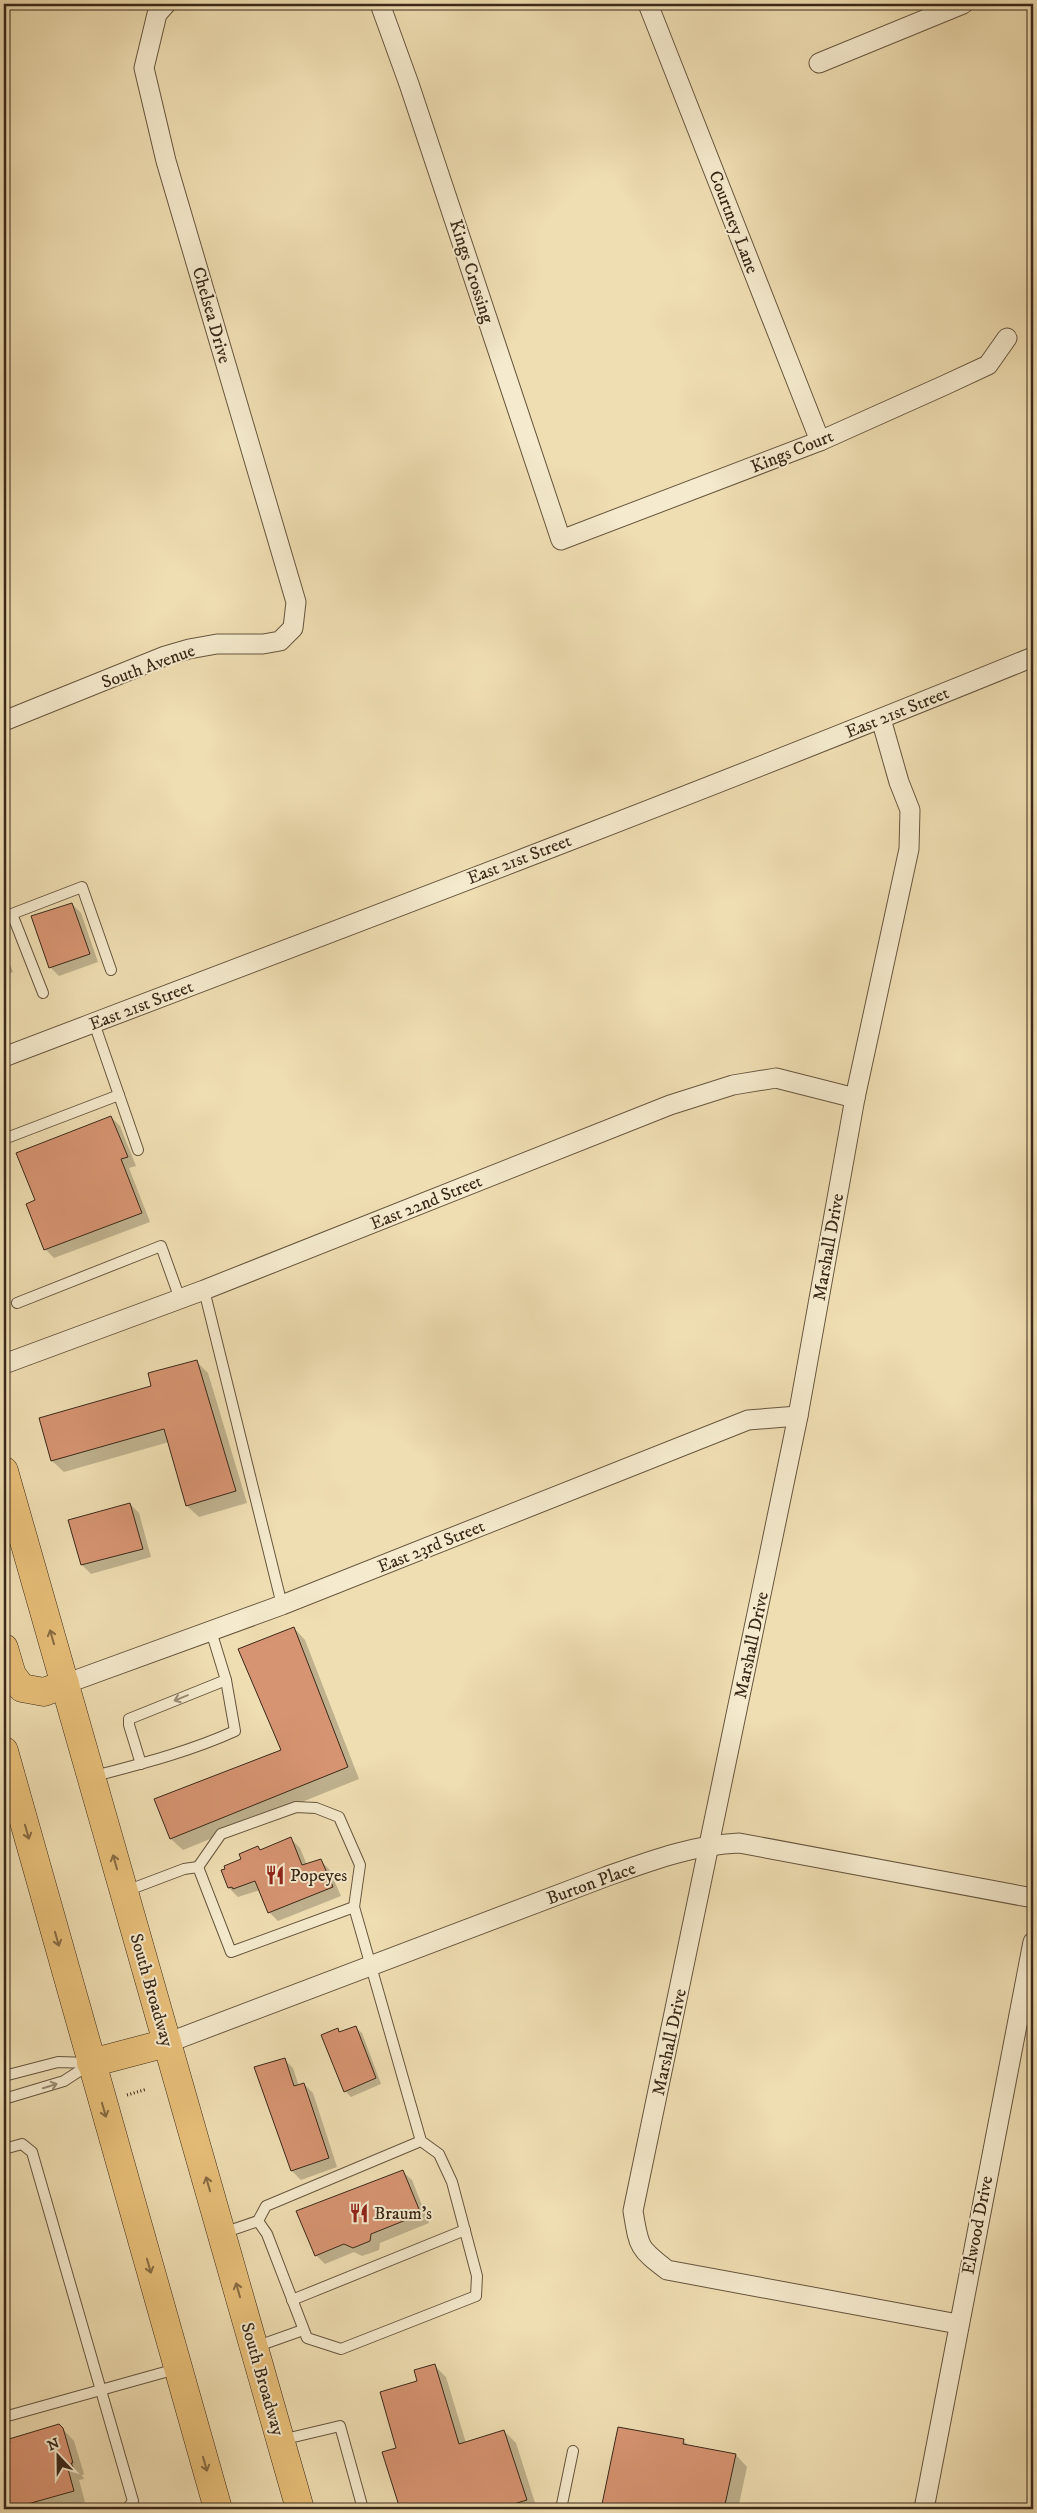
<svg xmlns="http://www.w3.org/2000/svg" width="1037" height="2513" font-family="'IM FELL DW Pica',serif">
  <rect width="100%" height="100%" fill="#efdeb2"/>
  <filter id="stains"><feTurbulence type="fractalNoise" baseFrequency=".004" numOctaves="4"/><feColorMatrix values="0 0 0 0 .2 0 0 0 0 .09 0 0 0 0 .02 0 0 0 .5 -.17"/></filter>
  <radialGradient id="worn" r=".72"><stop offset=".6" stop-color="#630" stop-opacity="0"/><stop offset="1" stop-color="#630" stop-opacity=".3"/></radialGradient>
  <g fill="#0003">
    <path d="M 72,904 L 81,913 L 98,962 L 59,976 L 50,967 Z"/>
    <path d="M 4,950 L 13,972 L 4,976 Z"/>
    <path d="M 111,1117 L 120,1126 L 136,1166 L 129,1168 L 150,1222 L 54,1258 L 46,1250 L 28,1204 L 37,1201 Z"/>
    <path d="M 196,1361 L 208,1373 L 247,1503 L 199,1517 L 187,1506 L 169,1442 L 64,1472 L 52,1461 L 153,1386 Z"/>
    <path d="M 130,1504 L 139,1513 L 151,1557 L 91,1574 L 82,1565 Z"/>
    <path d="M 294,1628 L 305,1640 L 359,1779 L 183,1850 L 171,1839 L 156,1799 L 283,1750 Z"/>
    <path d="M 291,1839 L 300,1848 L 307,1865 L 320,1860 L 329,1869 L 341,1896 L 278,1921 L 269,1912 L 260,1890 L 238,1897 L 229,1888 L 223,1871 L 258,1848 L 261,1851 Z"/>
    <path d="M 356,2028 L 362,2033 L 381,2084 L 351,2097 L 345,2091 L 338,2030 L 341,2033 Z"/>
    <path d="M 284,2059 L 293,2068 L 299,2086 L 304,2084 L 313,2093 L 337,2167 L 301,2180 L 292,2171 Z"/>
    <path d="M 403,2172 L 412,2180 L 429,2223 L 380,2243 L 379,2250 L 362,2256 L 354,2252 L 325,2264 L 316,2255 Z"/>
    <path d="M 435,2366 L 446,2377 L 466,2443 L 504,2431 L 516,2443 L 537,2509 L 401,2509 L 384,2453 L 398,2448 L 419,2382 Z"/>
    <path d="M 59,2425 L 74,2441 L 84,2474 L 82,2475 L 84,2479 L 79,2480 L 85,2502 L 61,2509 L 4,2509 L 4,2447 Z"/>
    <path d="M 619,2428 L 683,2440 L 690,2447 L 736,2455 L 747,2467 L 738,2509 L 602,2509 Z"/>
  </g>
  <g fill="#d79472" stroke="#3a2919">
    <path d="M 72,903 L 90,954 L 49,968 L 31,916 Z"/>
    <path d="M 111,1116 L 128,1157 L 121,1159 L 142,1213 L 44,1250 L 26,1204 L 35,1200 L 16,1153 Z"/>
    <path d="M 197,1360 L 236,1491 L 186,1506 L 164,1429 L 51,1461 L 39,1418 L 151,1386 L 148,1373 Z"/>
    <path d="M 130,1503 L 143,1549 L 81,1565 L 68,1520 Z"/>
    <path d="M 294,1627 L 348,1767 L 170,1839 L 154,1799 L 281,1750 L 238,1649 Z"/>
    <path d="M 291,1837 L 302,1865 L 321,1859 L 333,1887 L 268,1913 L 255,1881 L 233,1889 L 232,1887 L 228,1888 L 221,1870 L 225,1869 L 224,1866 L 241,1859 L 239,1854 L 258,1846 L 260,1850 Z"/>
    <path d="M 356,2026 L 376,2078 L 344,2092 L 321,2035 L 338,2028 L 339,2032 Z"/>
    <path d="M 285,2058 L 294,2086 L 304,2083 L 329,2158 L 291,2171 L 254,2067 Z"/>
    <path d="M 403,2170 L 421,2214 L 371,2234 L 370,2241 L 353,2248 L 344,2244 L 315,2256 L 296,2211 Z"/>
    <path d="M 435,2364 L 459,2444 L 504,2430 L 527,2500 L 497,2509 L 400,2509 L 382,2452 L 396,2448 L 380,2392 L 417,2381 L 414,2370 Z"/>
    <path d="M 59,2424 L 63,2428 L 73,2463 L 71,2463 L 73,2467 L 68,2469 L 74,2491 L 24,2505 L 25,2509 L 4,2509 L 4,2445 L 10,2443 L 9,2439 Z"/>
    <path d="M 618,2427 L 684,2439 L 683,2444 L 736,2454 L 724,2509 L 601,2509 Z"/>
  </g>
  <g fill="none" stroke-linecap="round" stroke-linejoin="round">
    <defs>
      <g id="lane">
        <path d="M 12,914 L 43,993"/>
        <path d="M 4,917 L 82,887 L 111,970"/>
        <path d="M 94,1023 L 138,1150"/>
        <path d="M 4,1139 L 119,1095"/>
        <path d="M 204,1290 L 282,1605"/>
        <path d="M 17,1303 L 161,1246 L 180,1299"/>
        <path d="M 141,1764 L 129,1725 L 129,1719 L 226,1680"/>
        <path d="M 91,1777 C 140,1764 189,1752 235,1731 L 226,1680 L 211,1631"/>
        <path d="M 198,1867 L 221,1834 L 296,1807 L 316,1808 L 339,1817 L 360,1865 L 354,1907"/>
        <path d="M 126,1891 L 184,1869 L 198,1867 L 231,1952 L 354,1907 L 421,2141 L 266,2206 L 258,2221 L 267,2234 L 307,2338 L 341,2349 L 476,2296 L 477,2276 L 452,2182 L 439,2154 L 421,2141"/>
        <path d="M 4,2076 L 58,2062 L 90,2063"/>
        <path d="M 4,2099 L 64,2081 L 90,2064"/>
        <path d="M 4,2149 L 22,2144 L 32,2152 L 133,2501 L 127,2509"/>
        <path d="M 223,2233 L 258,2221"/>
        <path d="M 292,2300 L 465,2230"/>
        <path d="M 255,2347 L 303,2330"/>
        <path d="M 4,2417 L 176,2369"/>
        <path d="M 281,2440 L 340,2426 L 363,2509"/>
        <path d="M 561,2509 L 573,2451"/>
      </g>
      <g id="street">
        <path d="M 380,4 L 409,84 L 561,540 L 820,441 L 945,385 L 988,365 L 1007,338"/>
        <path d="M 648,4 L 820,441"/>
        <path d="M 819,63 L 963,4"/>
        <path d="M 881,719 L 899,782 L 910,810 L 909,849 L 855,1098 L 798,1416 L 633,2211 C 639,2247 638,2248 667,2270 L 958,2324"/>
        <path d="M 4,721 L 165,656 L 189,649 L 217,644 L 263,644 L 280,641 L 293,628 L 296,602 L 166,161 L 144,68 L 157,14 L 166,4"/>
        <path d="M 4,1057 C 348,926 692,796 1033,657"/>
        <path d="M 4,1364 L 204,1290 L 670,1105 L 733,1085 L 776,1078 L 855,1098"/>
        <path d="M 65,1684 L 282,1605 L 748,1420 L 798,1416"/>
        <path d="M 167,2043 L 605,1877 C 650,1861 692,1845 739,1843 L 1033,1898"/>
        <path d="M 924,2509 L 1033,1942"/>
      </g>
      <g id="primary">
        <path d="M 4,1471 L 300,2509"/>
        <path d="M 4,1648 L 12,1675 L 22,1688 L 44,1692 L 65,1684"/>
        <path d="M 4,1751 L 218,2509"/>
        <path d="M 91,2063 L 167,2043"/>
      </g>
    </defs>
    <use href="#lane" stroke="#67563f" stroke-width="12"/>
    <use href="#street" stroke="#67563f" stroke-width="21"/>
    <use href="#primary" stroke="#3a2919" stroke-width="29"/>
    <path stroke="#3a2919" stroke-width="3" stroke-dasharray="1 2.5" stroke-linecap="butt" d="M 127,2095 L 147,2089"/>
    <use href="#lane" stroke="#f5eacd" stroke-width="10"/>
    <use href="#street" stroke="#f5eacd" stroke-width="19"/>
    <use href="#primary" stroke="#e8bf79" stroke-width="28"/>
  </g>
  <defs><path id="oneway-shaft" d="M-6 0H5M1.5-3L5.5 0L1.5 3" fill="none" stroke-width="1.6" stroke-linecap="round" stroke-linejoin="round" transform="scale(1.25)"/></defs>
  <g stroke="#886c44">
    <use href="#oneway-shaft" transform="translate(52 1637) rotate(-106)"/>
    <use href="#oneway-shaft" transform="translate(27 1832) rotate(74)"/>
    <use href="#oneway-shaft" transform="translate(115 1862) rotate(-106)"/>
    <use href="#oneway-shaft" transform="translate(57 1939) rotate(74)"/>
    <use href="#oneway-shaft" transform="translate(104 2110) rotate(74)"/>
    <use href="#oneway-shaft" transform="translate(208 2184) rotate(-106)"/>
    <use href="#oneway-shaft" transform="translate(149 2266) rotate(74)"/>
    <use href="#oneway-shaft" transform="translate(238 2290) rotate(-106)"/>
    <use href="#oneway-shaft" transform="translate(205 2464) rotate(74)"/>
  </g>
  <g stroke="#988a73">
    <use href="#oneway-shaft" transform="translate(181 1698) rotate(158)"/>
    <use href="#oneway-shaft" transform="translate(50 2086) rotate(-17)"/>
  </g>
  <defs>
    <symbol id="restaurant-bare" viewBox="-9 -9 18 18"><path d="M-5-6h1v4h1v-4h1v4h1v-4h1v5L-1.5 .5V6h-2V.5L-5-1ZM5-6V6H3V1.5H1.5Q1.5-4 5-6Z" fill="#8f2418" stroke="#f5eacd" stroke-width="2.5" paint-order="stroke"/></symbol>
  </defs>
  <g fill-rule="evenodd">
    <use href="#restaurant-bare" x="261" y="1861" width="28" height="28"/>
    <use href="#restaurant-bare" x="345" y="2199" width="28" height="28"/>
  </g>
  <g text-anchor="middle" stroke-width="4" stroke-linejoin="round" paint-order="stroke">
    <g font-size="18" fill="#3a2919" stroke="#f5eacd">
      <text transform="translate(734 222) rotate(69)" y="6">Courtney Lane</text>
      <text transform="translate(472 271) rotate(72)" y="6">Kings Crossing</text>
      <text transform="translate(212 315) rotate(74)" y="6">Chelsea Drive</text>
      <text transform="translate(792 451) rotate(-22)" y="6">Kings Court</text>
      <text transform="translate(148 666) rotate(-20)" y="6">South Avenue</text>
      <text transform="translate(897 712) rotate(-22)" y="6">East 21st Street</text>
      <text transform="translate(519 859) rotate(-21)" y="6">East 21st Street</text>
      <text transform="translate(141 1005) rotate(-21)" y="6">East 21st Street</text>
      <text transform="translate(426 1202) rotate(-22)" y="6">East 22nd Street</text>
      <text transform="translate(828 1247) rotate(-80)" y="6">Marshall Drive</text>
      <text transform="translate(431 1546) rotate(-22)" y="6">East 23rd Street</text>
      <text transform="translate(751 1645) rotate(-78)" y="6">Marshall Drive</text>
      <text transform="translate(591 1883) rotate(-20)" y="6">Burton Place</text>
      <text transform="translate(152 1990) rotate(74)" y="6">South Broadway</text>
      <text transform="translate(669 2042) rotate(-78)" y="6">Marshall Drive</text>
      <text transform="translate(977 2225) rotate(-79)" y="6">Elwood Drive</text>
      <text transform="translate(263 2379) rotate(74)" y="6">South Broadway</text>
    </g>
    <g font-size="18" fill="#3a2919" stroke="#f5eacd" text-anchor="start">
      <text x="290" y="1881">Popeyes</text>
      <text x="374" y="2219">Braum’s</text>
    </g>
  </g>
  <rect width="1037" height="2513" fill="none" stroke="#efdeb2" stroke-width="20"/>
  <rect x="5" y="5" width="1027" height="2503" fill="none" stroke="#3a2919" stroke-width="2.5"/>
  <rect x="10" y="10" width="1017" height="2493" fill="none" stroke="#3a2919"/>
  <g transform="translate(58 2456) rotate(338)" stroke="#f5eacd" stroke-width="4" paint-order="stroke">
  <path d="M0-4L9 19L0 12L-9 19Z" fill="#3a2919"/>
  <text y="-8" font-size="14" font-weight="bold" text-anchor="middle" fill="#3a2919">N</text>
  </g>
  <rect width="100%" height="100%" filter="url(#stains)"/>
  <rect width="100%" height="100%" fill="url(#worn)"/>
</svg>
